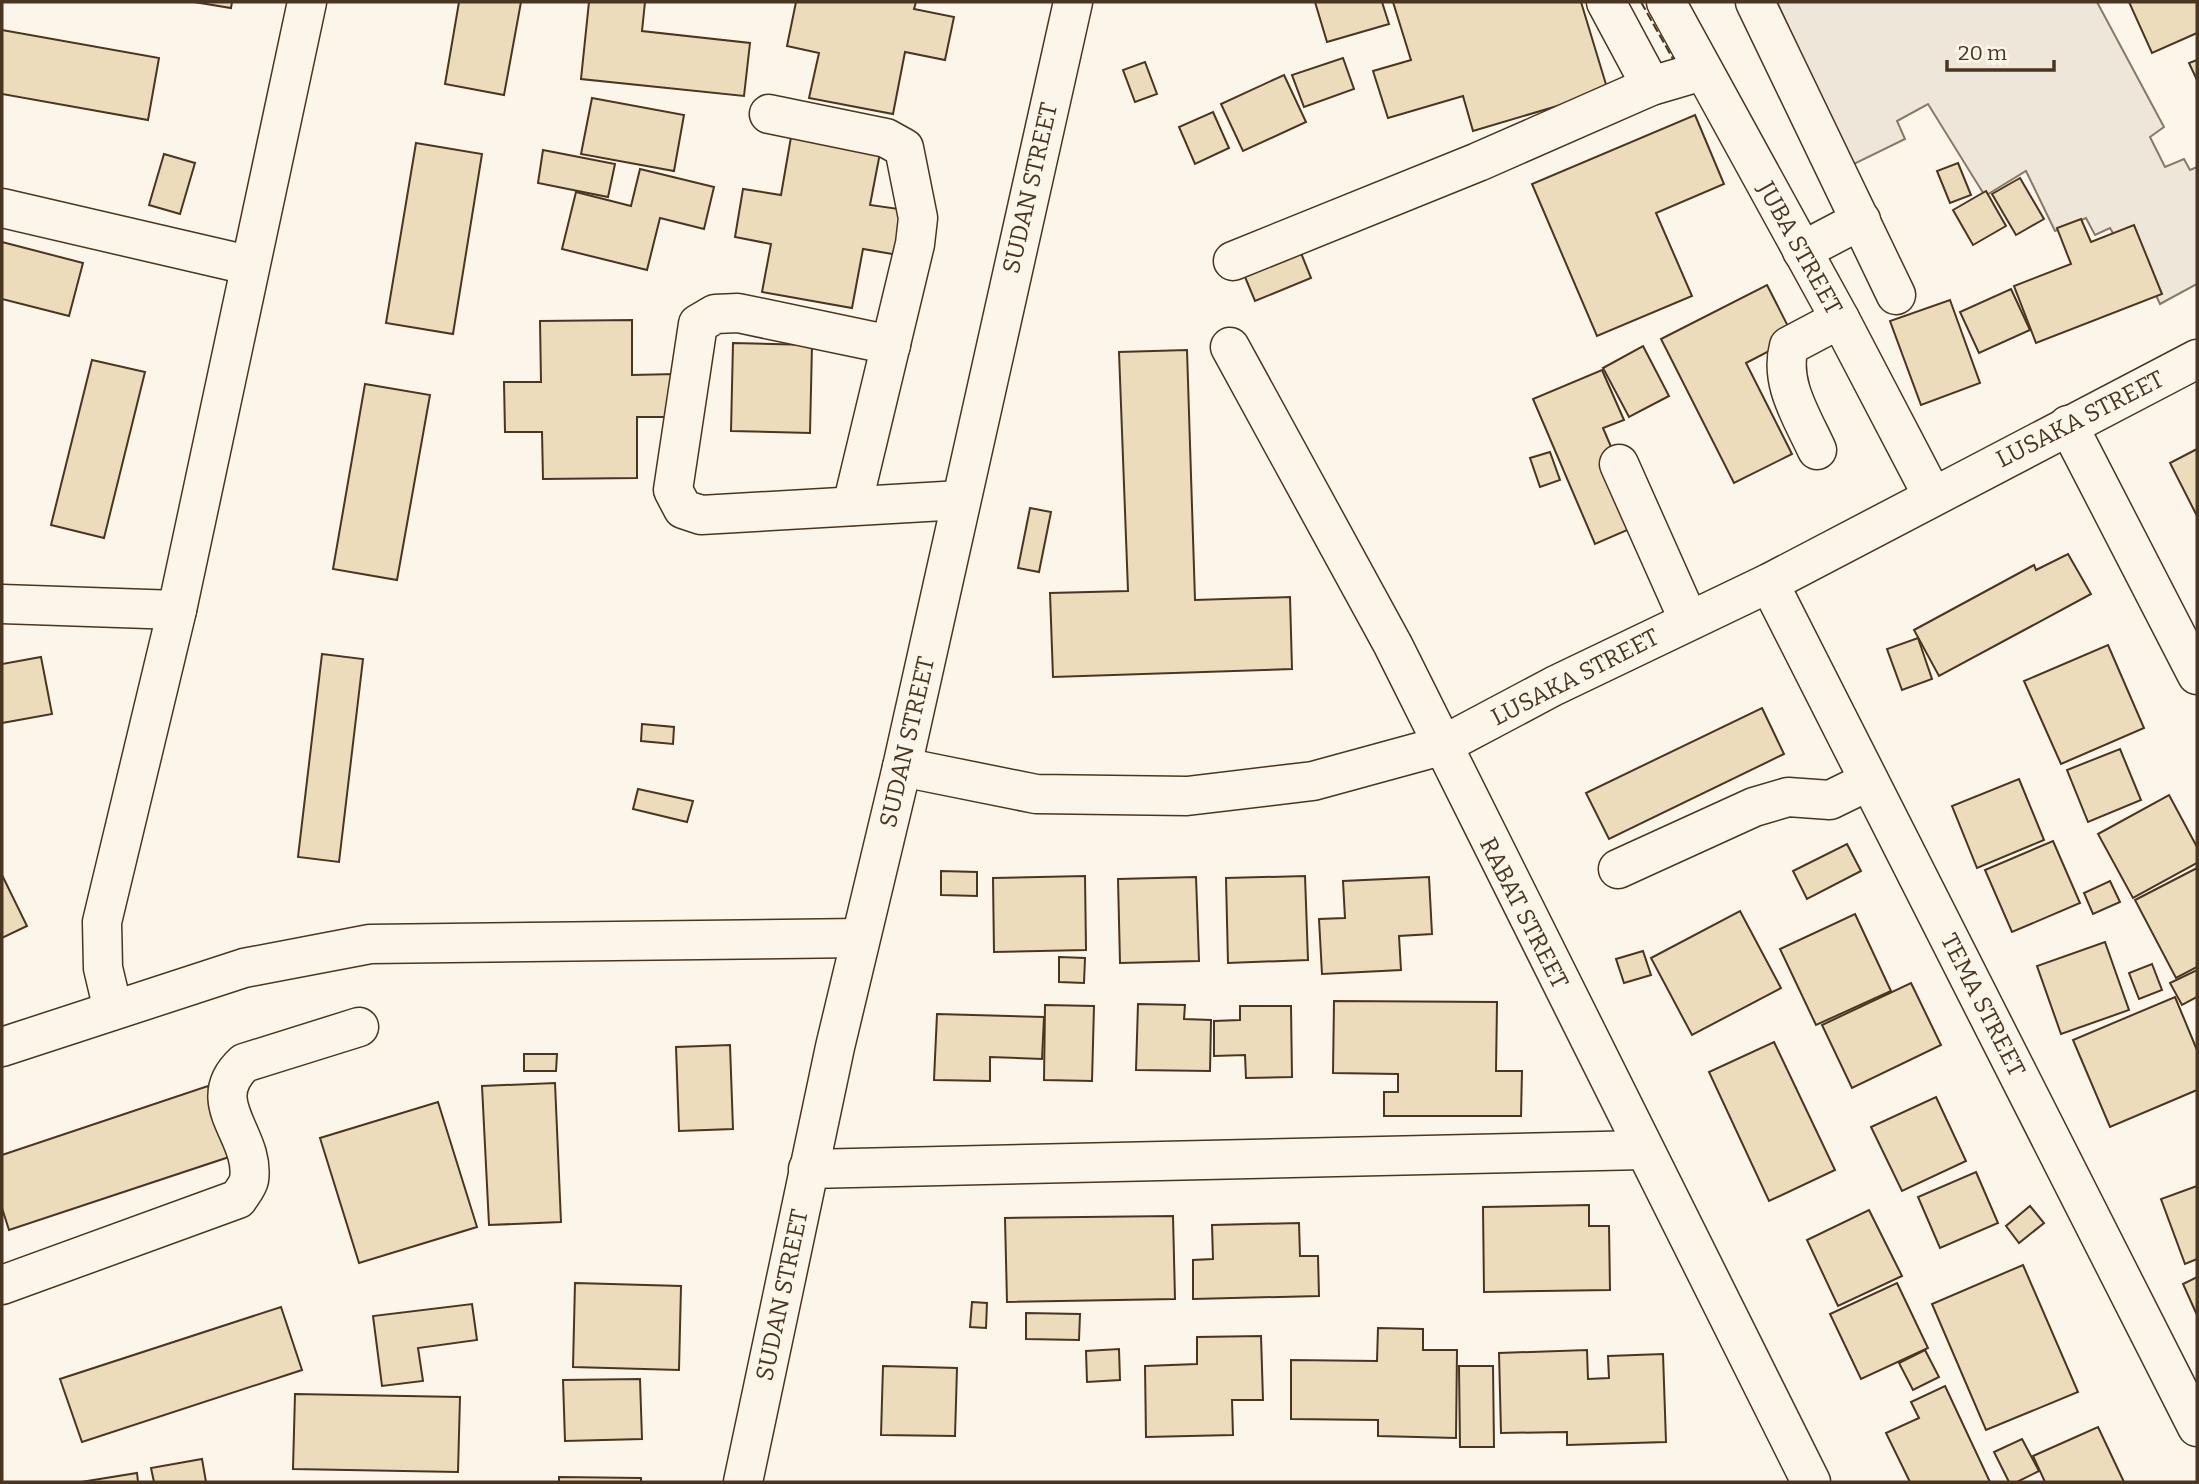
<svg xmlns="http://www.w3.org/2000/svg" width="2199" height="1484" font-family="Bitter,serif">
  <rect width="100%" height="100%" fill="#fbf6e9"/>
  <path fill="#ede6d9" stroke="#887966" stroke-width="2" d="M 1777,2 L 2097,2 L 2164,127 L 2150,137 L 2165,167 L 2184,159 L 2190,170 L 2197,167 L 2197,284 L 2160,304 L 2129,236 L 2117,240 L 2110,228 L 2095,235 L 2086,218 L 2055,231 L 2026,171 L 1985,196 L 1928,104 L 1897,121 L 1905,139 L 1852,165 Z"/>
  <g fill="#ecdcbc" stroke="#4a3520" stroke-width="2">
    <path d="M 194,2 L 232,2 L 231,8 Z"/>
    <path d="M 459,2 L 521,2 L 504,95 L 445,84 Z"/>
    <path d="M 589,2 L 645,2 L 642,31 L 750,43 L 744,96 L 581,79 Z"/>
    <path d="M 796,2 L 916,2 L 914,9 L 954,17 L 945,60 L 905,52 L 893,114 L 809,98 L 819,53 L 787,46 Z"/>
    <path d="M 1315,2 L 1382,2 L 1389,24 L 1327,42 Z"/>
    <path d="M 1393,2 L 1581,2 L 1608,91 L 1473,131 L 1463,96 L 1388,118 L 1373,71 L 1411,60 Z"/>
    <path d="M 2129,2 L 2197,2 L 2197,33 L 2152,53 Z"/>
    <path d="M 2,30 L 159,58 L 148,120 L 2,94 Z"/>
    <path d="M 1343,58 L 1354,89 L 1304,107 L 1292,75 Z"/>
    <path d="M 2197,60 L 2197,80 L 2189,63 Z"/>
    <path d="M 1145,62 L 1157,94 L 1135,102 L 1123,70 Z"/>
    <path d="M 1284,75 L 1306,122 L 1243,151 L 1221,104 Z"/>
    <path d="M 592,98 L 684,115 L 674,171 L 581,154 Z"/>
    <path d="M 1213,112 L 1229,148 L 1195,164 L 1179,127 Z"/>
    <path d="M 1695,115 L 1724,184 L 1656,213 L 1692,296 L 1597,336 L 1532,184 Z"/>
    <path d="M 791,137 L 880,153 L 870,205 L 906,210 L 898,255 L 863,249 L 852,308 L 762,292 L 771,244 L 735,237 L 743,189 L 781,195 Z"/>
    <path d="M 416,143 L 482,154 L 453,334 L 386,323 Z"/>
    <path d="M 543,150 L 615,164 L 608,197 L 538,183 Z"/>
    <path d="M 164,154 L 195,163 L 180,214 L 149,205 Z"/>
    <path d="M 1958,163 L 1971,195 L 1950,203 L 1937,171 Z"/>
    <path d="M 640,169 L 714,187 L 704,229 L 660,218 L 647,270 L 562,249 L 576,192 L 631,206 Z"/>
    <path d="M 2020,178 L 2044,219 L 2016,235 L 1992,194 Z"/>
    <path d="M 1986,191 L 2006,226 L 1973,245 L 1953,210 Z"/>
    <path d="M 2081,219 L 2091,242 L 2134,225 L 2162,294 L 2036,343 L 2014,286 L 2071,264 L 2057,228 Z"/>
    <path d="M 2,242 L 83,263 L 69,316 L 2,299 Z"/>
    <path d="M 1297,243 L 1311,278 L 1255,301 L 1240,265 Z"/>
    <path d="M 1767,285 L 1794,338 L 1746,363 L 1792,454 L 1734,483 L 1661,339 Z"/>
    <path d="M 2011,289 L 2030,330 L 1979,353 L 1960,312 Z"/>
    <path d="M 1950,300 L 1980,383 L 1921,405 L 1890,321 Z"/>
    <path d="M 632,320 L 632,375 L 676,374 L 676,417 L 637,417 L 637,478 L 543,479 L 542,432 L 505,432 L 504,382 L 541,382 L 540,321 Z"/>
    <path d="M 733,343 L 812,345 L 810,433 L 731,431 Z"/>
    <path d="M 1643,346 L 1669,396 L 1629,417 L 1603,368 Z"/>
    <path d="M 1187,350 L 1195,600 L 1290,597 L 1292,669 L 1053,677 L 1050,593 L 1128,591 L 1119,352 Z"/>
    <path d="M 92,360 L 145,372 L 104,538 L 51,525 Z"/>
    <path d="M 1602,370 L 1624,420 L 1603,428 L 1618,463 L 1632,528 L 1595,544 L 1533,399 Z"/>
    <path d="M 365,384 L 430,395 L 397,580 L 333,569 Z"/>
    <path d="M 2197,449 L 2197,516 L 2170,463 Z"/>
    <path d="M 1550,452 L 1560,480 L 1540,487 L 1530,458 Z"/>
    <path d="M 1030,508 L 1051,512 L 1039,572 L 1018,568 Z"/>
    <path d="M 2068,554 L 2091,594 L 1939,676 L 1914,630 L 2034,565 L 2036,570 Z"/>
    <path d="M 1918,638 L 1932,679 L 1902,690 L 1887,649 Z"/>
    <path d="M 2108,645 L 2144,728 L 2061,764 L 2024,681 Z"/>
    <path d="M 322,654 L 363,659 L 339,862 L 298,857 Z"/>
    <path d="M 41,657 L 52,714 L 2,723 L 2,664 Z"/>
    <path d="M 1762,708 L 1784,754 L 1609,839 L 1586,793 Z"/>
    <path d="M 642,724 L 674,727 L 673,744 L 641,741 Z"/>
    <path d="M 2120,749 L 2141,800 L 2088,822 L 2067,770 Z"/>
    <path d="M 2019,779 L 2044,840 L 1977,868 L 1952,806 Z"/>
    <path d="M 638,789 L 693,801 L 687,822 L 633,809 Z"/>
    <path d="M 2169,795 L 2197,847 L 2197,863 L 2133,898 L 2098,834 Z"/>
    <path d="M 2053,841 L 2080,903 L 2012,932 L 1985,870 Z"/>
    <path d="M 1847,844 L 1861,871 L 1807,899 L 1793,871 Z"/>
    <path d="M 2197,868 L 2197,967 L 2176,978 L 2135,900 Z"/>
    <path d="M 941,871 L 977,872 L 977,896 L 941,895 Z"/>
    <path d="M 2,875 L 27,926 L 2,938 Z"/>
    <path d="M 1085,876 L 1086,950 L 994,952 L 993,878 Z"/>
    <path d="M 1305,876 L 1308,960 L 1228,963 L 1226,878 Z"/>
    <path d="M 1196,877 L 1199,961 L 1120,963 L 1118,879 Z"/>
    <path d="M 1429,877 L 1432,934 L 1399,936 L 1401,970 L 1322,974 L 1319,919 L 1345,918 L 1343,881 Z"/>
    <path d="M 2110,881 L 2120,902 L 2093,914 L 2084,893 Z"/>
    <path d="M 1740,911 L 1781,988 L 1692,1035 L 1651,958 Z"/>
    <path d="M 1855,914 L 1891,991 L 1816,1025 L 1780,949 Z"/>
    <path d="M 2105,942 L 2129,1010 L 2061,1034 L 2037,966 Z"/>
    <path d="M 1643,951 L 1651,975 L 1624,983 L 1616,959 Z"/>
    <path d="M 1059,957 L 1085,958 L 1084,983 L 1059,982 Z"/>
    <path d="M 2152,964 L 2162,990 L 2139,999 L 2129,973 Z"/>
    <path d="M 2197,970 L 2197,997 L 2182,1005 L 2170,983 Z"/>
    <path d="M 1911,983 L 1941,1045 L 1852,1088 L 1822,1025 Z"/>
    <path d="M 2175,997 L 2197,1050 L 2197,1090 L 2110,1127 L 2073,1040 Z"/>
    <path d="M 1334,1001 L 1497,1002 L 1496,1071 L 1522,1071 L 1521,1116 L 1384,1116 L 1384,1092 L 1398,1092 L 1398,1074 L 1333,1073 Z"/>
    <path d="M 1138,1004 L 1185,1005 L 1184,1019 L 1211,1020 L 1210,1071 L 1136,1070 Z"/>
    <path d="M 1045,1005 L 1094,1006 L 1092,1081 L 1044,1080 Z"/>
    <path d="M 1240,1006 L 1291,1006 L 1292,1077 L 1246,1078 L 1245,1055 L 1214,1056 L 1214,1021 L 1240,1020 Z"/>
    <path d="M 937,1014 L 1044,1017 L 1042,1059 L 990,1057 L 990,1081 L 934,1080 Z"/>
    <path d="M 1774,1042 L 1835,1170 L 1769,1201 L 1709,1072 Z"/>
    <path d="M 730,1045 L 733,1129 L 679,1131 L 676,1047 Z"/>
    <path d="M 524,1054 L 557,1054 L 556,1071 L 524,1071 Z"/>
    <path d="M 555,1083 L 561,1222 L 489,1225 L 482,1086 Z"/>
    <path d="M 208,1086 L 232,1156 L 9,1230 L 2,1208 L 2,1155 Z"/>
    <path d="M 1936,1097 L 1966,1161 L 1902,1191 L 1871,1127 Z"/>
    <path d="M 438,1102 L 477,1227 L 359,1263 L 320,1138 Z"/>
    <path d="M 1976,1172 L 1998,1223 L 1940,1248 L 1918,1197 Z"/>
    <path d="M 2197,1186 L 2197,1259 L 2185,1264 L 2161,1199 Z"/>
    <path d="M 1589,1205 L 1589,1226 L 1609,1226 L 1610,1290 L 1484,1292 L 1483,1207 Z"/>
    <path d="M 2030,1206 L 2044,1223 L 2019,1243 L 2006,1226 Z"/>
    <path d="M 1869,1210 L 1902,1276 L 1838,1306 L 1807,1240 Z"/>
    <path d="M 1173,1216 L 1175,1299 L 1007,1302 L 1005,1218 Z"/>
    <path d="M 1299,1223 L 1300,1256 L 1318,1256 L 1319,1296 L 1193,1299 L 1193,1260 L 1213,1259 L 1212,1225 Z"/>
    <path d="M 2023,1265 L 2078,1392 L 1986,1430 L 1932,1304 Z"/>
    <path d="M 2197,1277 L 2197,1315 L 2183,1284 Z"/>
    <path d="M 575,1283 L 681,1286 L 679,1370 L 573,1367 Z"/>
    <path d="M 1897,1283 L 1928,1348 L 1861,1379 L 1830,1314 Z"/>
    <path d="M 972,1302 L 987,1303 L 986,1328 L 970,1327 Z"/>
    <path d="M 472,1304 L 477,1340 L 418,1348 L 423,1381 L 382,1386 L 373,1316 Z"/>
    <path d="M 281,1307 L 302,1370 L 82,1442 L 60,1379 Z"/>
    <path d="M 1026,1313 L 1080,1314 L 1079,1340 L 1026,1339 Z"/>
    <path d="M 1378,1328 L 1423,1329 L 1423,1350 L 1457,1350 L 1456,1438 L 1378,1436 L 1378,1420 L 1291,1419 L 1291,1360 L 1377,1361 Z"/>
    <path d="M 1261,1336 L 1263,1400 L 1232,1400 L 1233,1435 L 1146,1437 L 1145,1366 L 1197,1364 L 1197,1337 Z"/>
    <path d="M 1119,1349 L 1120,1380 L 1087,1382 L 1086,1351 Z"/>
    <path d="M 1587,1350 L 1588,1379 L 1609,1378 L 1608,1356 L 1663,1354 L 1666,1442 L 1567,1445 L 1567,1432 L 1501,1433 L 1499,1353 Z"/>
    <path d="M 1925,1350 L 1939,1377 L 1913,1390 L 1899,1363 Z"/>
    <path d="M 883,1366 L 957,1368 L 955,1436 L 881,1435 Z"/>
    <path d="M 1459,1366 L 1493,1366 L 1494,1447 L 1460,1447 Z"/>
    <path d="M 640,1379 L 642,1439 L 565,1441 L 563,1380 Z"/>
    <path d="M 1945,1386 L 1990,1482 L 1910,1482 L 1886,1433 L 1919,1418 L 1911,1402 Z"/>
    <path d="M 295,1394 L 460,1397 L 458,1472 L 293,1469 Z"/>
    <path d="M 2098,1427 L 2124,1482 L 2045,1482 L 2033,1456 Z"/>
    <path d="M 2022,1439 L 2039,1471 L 2017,1482 L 2009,1482 L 1994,1452 Z"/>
    <path d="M 202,1459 L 206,1482 L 154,1482 L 151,1468 Z"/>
    <path d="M 137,1473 L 138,1482 L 81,1482 Z"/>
    <path d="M 559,1477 L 641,1478 L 641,1482 L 559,1482 Z"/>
  </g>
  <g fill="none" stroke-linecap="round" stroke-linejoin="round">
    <defs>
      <g id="minor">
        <path d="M 1606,2 L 1651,86"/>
        <path d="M 1666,2 L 1840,319 L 1932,495"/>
        <path d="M 1755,2 L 1896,295"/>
        <path d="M 769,114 L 886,138 L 904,148 L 918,218 L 915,244 L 852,506"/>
        <path d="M 2,208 L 248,265"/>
        <path d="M 1802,251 L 1861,220"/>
        <path d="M 1233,261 L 1478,162 L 1651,86 L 1702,71"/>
        <path d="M 891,345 L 738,313 L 715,314 L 698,324 L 673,490 L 683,509 L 701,515 L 961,500"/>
        <path d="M 1230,347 L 1393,645 L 1811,1482"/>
        <path d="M 2068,425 L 2197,675"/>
        <path d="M 1817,450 C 1802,417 1779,383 1789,346 L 1840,319"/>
        <path d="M 1619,464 L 1689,621"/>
        <path d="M 1769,583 L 2197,1427"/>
        <path d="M 2,604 L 177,610"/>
        <path d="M 902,767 L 1036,794 L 1187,796 L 1313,781 L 1441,746 L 1554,686 L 1769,583 L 2197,359"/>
        <path d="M 1618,869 L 1754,807 L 1788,797 L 1830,800 L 1869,781"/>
        <path d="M 113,1010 L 103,968 L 102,922 L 177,610 L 307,2"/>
        <path d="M 2,1047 L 244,968 L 370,944 L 860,938"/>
        <path d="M 808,1169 L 1643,1150"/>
        <path d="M 2,1285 L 238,1199 C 241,1194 248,1186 249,1180 C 256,1135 201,1103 244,1063 L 359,1027"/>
        <path d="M 743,1482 L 835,1047 L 902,767 L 1073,2"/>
      </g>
    </defs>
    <use href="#minor" stroke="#4a3520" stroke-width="41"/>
    <use href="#minor" stroke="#fbf6e9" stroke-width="38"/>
    <path stroke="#4a3520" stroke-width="2" stroke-dasharray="9 3.5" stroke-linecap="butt" d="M 1641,2 L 1673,59"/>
  </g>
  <g text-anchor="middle" stroke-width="5" stroke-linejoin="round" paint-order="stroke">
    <g font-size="24" fill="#4a3520" stroke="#fbf6e9">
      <text transform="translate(1030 188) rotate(-77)" y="8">SUDAN STREET</text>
      <text transform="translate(1800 248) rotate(61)" y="8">JUBA STREET</text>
      <text transform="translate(2080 419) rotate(-27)" y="8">LUSAKA STREET</text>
      <text transform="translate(1575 677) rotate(-27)" y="8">LUSAKA STREET</text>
      <text transform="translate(907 742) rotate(-77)" y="8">SUDAN STREET</text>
      <text transform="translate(1524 913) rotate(63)" y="8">RABAT STREET</text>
      <text transform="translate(1983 1005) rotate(63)" y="8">TEMA STREET</text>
      <text transform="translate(782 1295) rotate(-78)" y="8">SUDAN STREET</text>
    </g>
  </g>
  <rect width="2199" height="1484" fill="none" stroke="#4a3520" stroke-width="7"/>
  <path d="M1947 60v10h107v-10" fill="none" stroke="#4a3520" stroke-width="3.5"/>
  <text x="1958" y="60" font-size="21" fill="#4a3520" stroke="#fbf6e9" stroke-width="5" paint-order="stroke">20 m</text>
</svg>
